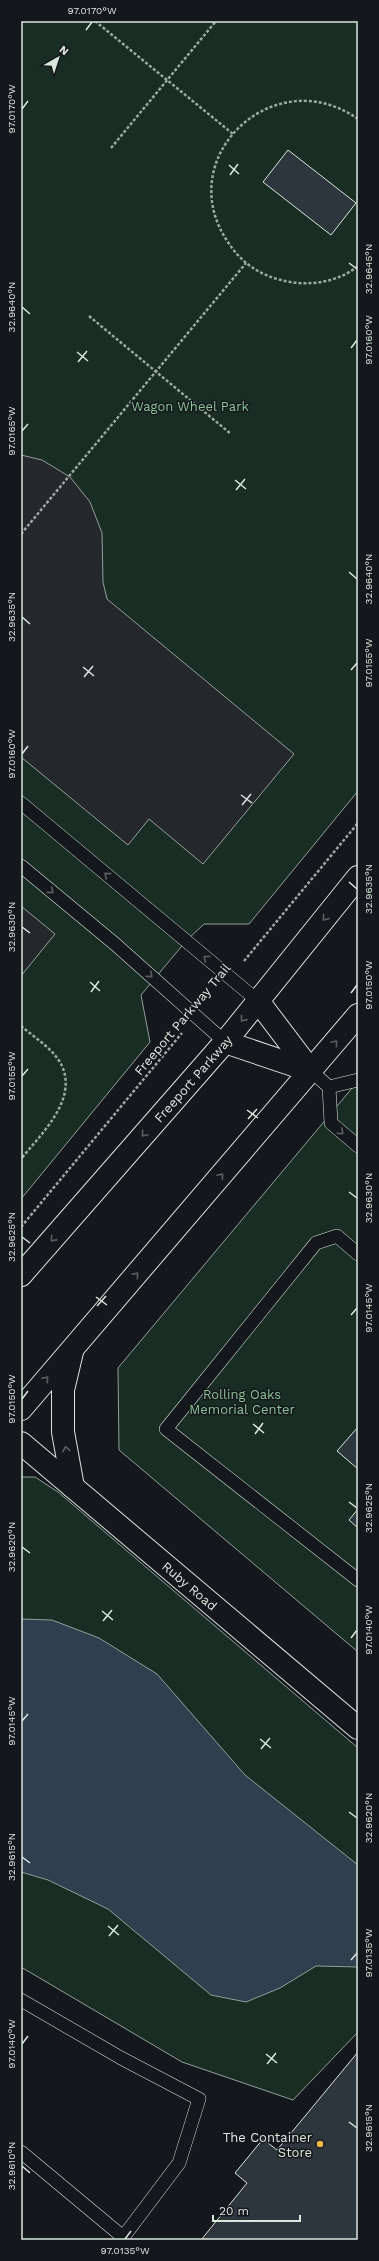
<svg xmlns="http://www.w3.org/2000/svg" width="379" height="2261" font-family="'Work Sans',sans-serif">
  <rect width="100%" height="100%" fill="#14181c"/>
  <g fill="#1a2d24" stroke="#939e99">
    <path d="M 21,21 L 358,21 L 358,791 L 249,924 L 204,924 L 186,941 L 141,995 L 150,1042 L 21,1199 Z"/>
    <path d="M 358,1081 L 358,1652 L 119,1450 L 118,1368 Z"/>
    <path d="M 21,1477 L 35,1477 L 58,1492 L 358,1748 L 358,2032 L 293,2100 L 182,2062 L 21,1967 Z"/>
  </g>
  <g fill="#24282b" stroke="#939e99">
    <path d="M 21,455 L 42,460 L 70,477 L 90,502 L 102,533 L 103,582 L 107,599 L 294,754 L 203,864 L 149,819 L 128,845 L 21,757 Z"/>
    <path d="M 21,906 L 55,934 L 21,976 Z"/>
  </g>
  <path fill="#2f3f4d" stroke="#939e99" d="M 21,1619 L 52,1620 L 99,1638 L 157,1674 L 245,1775 L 358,1865 L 358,1967 L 316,1966 L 280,1988 L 246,2002 L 211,1995 L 108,1909 L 48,1880 L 21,1872 Z"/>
  <g fill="#2c363c" stroke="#d8e6dc">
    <path d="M 288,150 L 356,203 L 331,235 L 263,182 Z"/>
    <path d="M 358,1427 L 358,1469 L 337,1451 Z"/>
    <path d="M 358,1509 L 358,1528 L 349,1520 Z"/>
    <path d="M 358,2052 L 358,2240 L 201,2240 L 247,2183 L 235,2173 L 263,2139 L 277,2150 Z"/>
  </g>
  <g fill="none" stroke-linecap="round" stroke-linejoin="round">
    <defs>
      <g id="lane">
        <path d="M 21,803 L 258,1001"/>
        <path d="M 21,866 L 115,944 L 225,1042"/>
        <path d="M 311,1071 L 329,1087 L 331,1123 L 358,1146"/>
        <path d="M 329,1087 L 358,1080"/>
        <path d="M 358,1254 L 337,1236 L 316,1243 L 166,1429 L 358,1580"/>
        <path d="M 21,2000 L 121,2058 L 199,2099 L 179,2163 L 121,2240"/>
        <path d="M 21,2152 L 123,2237"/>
      </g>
      <g id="street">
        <path id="s1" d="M 21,1443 L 358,1728"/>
      </g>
      <g id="secondary">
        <path d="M 258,1001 L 311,1071"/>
        <path d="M 225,1042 L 311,1071"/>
        <path id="s2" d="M 21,1275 L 225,1042 L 358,877"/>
        <path d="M 72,1352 L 63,1390 L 63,1432 L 73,1487"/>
        <path d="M 21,1409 L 358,1015"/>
      </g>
    </defs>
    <use href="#lane" stroke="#d8e6dc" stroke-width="14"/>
    <use href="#street" stroke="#d8e6dc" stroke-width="24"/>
    <use href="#secondary" stroke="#d8e6dc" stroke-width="24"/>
    <g stroke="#9da8a2" stroke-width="2.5" stroke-dasharray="3 2" stroke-linecap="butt">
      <path d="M 95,21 L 233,134"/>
      <path d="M 358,119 C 273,59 168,160 230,245 C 242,263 260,275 281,280 C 306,287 337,283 358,266"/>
      <path d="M 111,148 L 216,21"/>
      <path d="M 89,316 L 231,434"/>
      <path d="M 21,534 L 246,263"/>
      <path d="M 244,961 L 358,823"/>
      <path d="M 21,1026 C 34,1037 53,1049 61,1064 C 79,1099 41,1134 21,1159"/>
      <path d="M 21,1227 L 182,1033"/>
    </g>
    <use href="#lane" stroke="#14181c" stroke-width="13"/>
    <use href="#street" stroke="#14181c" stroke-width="22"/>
    <use href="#secondary" stroke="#14181c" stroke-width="22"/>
  </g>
  <defs><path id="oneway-chevron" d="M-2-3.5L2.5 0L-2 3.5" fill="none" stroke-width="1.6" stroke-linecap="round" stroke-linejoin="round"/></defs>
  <g stroke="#59605f">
    <use href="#oneway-chevron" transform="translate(107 875) rotate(-140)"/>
    <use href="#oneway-chevron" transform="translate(51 891) rotate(40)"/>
    <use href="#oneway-chevron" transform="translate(325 918) rotate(129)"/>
    <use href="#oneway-chevron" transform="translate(206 958) rotate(-141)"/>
    <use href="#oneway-chevron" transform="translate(150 975) rotate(41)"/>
    <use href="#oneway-chevron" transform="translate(243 1019) rotate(129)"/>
    <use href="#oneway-chevron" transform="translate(335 1043) rotate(-50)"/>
    <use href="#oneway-chevron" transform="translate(341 1132) rotate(42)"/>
    <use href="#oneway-chevron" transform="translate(144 1134) rotate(131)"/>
    <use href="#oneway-chevron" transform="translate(221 1176) rotate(-49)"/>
    <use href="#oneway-chevron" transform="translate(53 1239) rotate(131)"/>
    <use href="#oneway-chevron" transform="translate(136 1275) rotate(-49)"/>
    <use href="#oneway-chevron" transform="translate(46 1379) rotate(-49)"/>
    <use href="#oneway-chevron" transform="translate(66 1449) rotate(-100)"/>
  </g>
  <path fill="none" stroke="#d8e6dc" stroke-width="1.5" d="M 86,30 L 92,22M 22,109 L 28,101M 229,165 L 239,174M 230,175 L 238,164M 349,263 L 357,269M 22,307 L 30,314M 351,348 L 357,340M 77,352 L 88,361M 78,362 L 87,351M 22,431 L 28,424M 235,480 L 246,489M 236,490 L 245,479M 349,572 L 357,579M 22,617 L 30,624M 83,667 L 94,676M 351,670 L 357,663M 84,677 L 93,666M 22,754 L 28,746M 241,795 L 252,803M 242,805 L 251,794M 349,882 L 357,889M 22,927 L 30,933M 90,982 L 100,991M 91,992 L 99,981M 351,993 L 357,985M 22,1076 L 28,1069M 247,1110 L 258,1118M 248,1119 L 257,1109M 349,1192 L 357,1198M 22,1237 L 30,1243M 96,1297 L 107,1305M 97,1306 L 106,1296M 351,1315 L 357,1308M 22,1399 L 28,1391M 253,1424 L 264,1433M 255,1434 L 263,1423M 349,1502 L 357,1508M 22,1547 L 30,1553M 102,1611 L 113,1620M 103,1621 L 112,1610M 351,1638 L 357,1630M 22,1721 L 28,1714M 260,1739 L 271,1748M 261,1749 L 270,1738M 349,1812 L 357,1818M 22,1857 L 30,1863M 108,1926 L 119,1935M 109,1936 L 118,1925M 351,1960 L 357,1953M 22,2044 L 28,2036M 266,2054 L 277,2063M 267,2064 L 276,2053M 349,2122 L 357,2128M 22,2166 L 30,2173M 125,2239 L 131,2231"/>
  <circle fill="#ffb74d" stroke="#14181c" stroke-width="1.5" cx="320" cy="2144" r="4"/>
  <g text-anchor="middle" stroke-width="3" stroke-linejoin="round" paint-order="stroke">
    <g font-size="13" fill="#8ac095" stroke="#14181c">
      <text x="190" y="411">Wagon Wheel Park</text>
      <text x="242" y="1399">Rolling Oaks<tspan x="242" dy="15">Memorial Center</tspan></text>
    </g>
    <g font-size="13" fill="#d8e6dc" stroke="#14181c">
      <text transform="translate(182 1019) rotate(-50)" y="5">Freeport Parkway Trail</text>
      <text dy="5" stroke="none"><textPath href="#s2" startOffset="261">Freeport Parkway</textPath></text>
      <text dy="5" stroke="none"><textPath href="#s1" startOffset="221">Ruby Road</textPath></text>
    </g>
    <g font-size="13" fill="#d8e6dc" stroke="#14181c" text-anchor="end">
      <text x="312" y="2142">The Container<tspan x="312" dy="15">Store</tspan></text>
    </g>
  </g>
  <rect width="379" height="2261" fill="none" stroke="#14181c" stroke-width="44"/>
  <g transform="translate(58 58) rotate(39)" stroke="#14181c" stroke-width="3" paint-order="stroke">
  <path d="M0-3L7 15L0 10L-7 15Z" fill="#d8e6dc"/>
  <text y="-6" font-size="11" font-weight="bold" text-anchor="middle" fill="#d8e6dc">N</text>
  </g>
  <path d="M213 2215v6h87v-6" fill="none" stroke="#d8e6dc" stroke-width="2"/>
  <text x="219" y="2215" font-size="12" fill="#d8e6dc" stroke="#14181c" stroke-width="3" paint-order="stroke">20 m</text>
  <rect x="22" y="22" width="335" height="2217" fill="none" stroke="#d8e6dc" stroke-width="1.5"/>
  <g font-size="10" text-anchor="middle" fill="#d8e6dc">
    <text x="92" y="14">97.0170°W</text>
    <text transform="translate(11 109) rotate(-90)" y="4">97.0170°W</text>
    <text transform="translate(368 269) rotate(-90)" y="4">32.9645°N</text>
    <text transform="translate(11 307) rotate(-90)" y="4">32.9640°N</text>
    <text transform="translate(368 340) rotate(-90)" y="4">97.0160°W</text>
    <text transform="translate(11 431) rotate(-90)" y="4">97.0165°W</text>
    <text transform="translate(368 579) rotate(-90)" y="4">32.9640°N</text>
    <text transform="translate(11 617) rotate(-90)" y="4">32.9635°N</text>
    <text transform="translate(368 663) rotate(-90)" y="4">97.0155°W</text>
    <text transform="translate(11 754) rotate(-90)" y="4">97.0160°W</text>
    <text transform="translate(368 889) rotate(-90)" y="4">32.9635°N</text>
    <text transform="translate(11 927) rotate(-90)" y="4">32.9630°N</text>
    <text transform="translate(368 985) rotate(-90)" y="4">97.0150°W</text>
    <text transform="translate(11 1076) rotate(-90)" y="4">97.0155°W</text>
    <text transform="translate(368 1198) rotate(-90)" y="4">32.9630°N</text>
    <text transform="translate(11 1237) rotate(-90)" y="4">32.9625°N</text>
    <text transform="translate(368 1308) rotate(-90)" y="4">97.0145°W</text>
    <text transform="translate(11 1399) rotate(-90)" y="4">97.0150°W</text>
    <text transform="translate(368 1508) rotate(-90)" y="4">32.9625°N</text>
    <text transform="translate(11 1547) rotate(-90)" y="4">32.9620°N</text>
    <text transform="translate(368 1630) rotate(-90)" y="4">97.0140°W</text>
    <text transform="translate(11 1721) rotate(-90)" y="4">97.0145°W</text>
    <text transform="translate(368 1818) rotate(-90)" y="4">32.9620°N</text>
    <text transform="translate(11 1857) rotate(-90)" y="4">32.9615°N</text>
    <text transform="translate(368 1953) rotate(-90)" y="4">97.0135°W</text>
    <text transform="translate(11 2044) rotate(-90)" y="4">97.0140°W</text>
    <text transform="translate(368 2128) rotate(-90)" y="4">32.9615°N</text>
    <text transform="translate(11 2166) rotate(-90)" y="4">32.9610°N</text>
    <text x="125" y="2254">97.0135°W</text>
  </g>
</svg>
